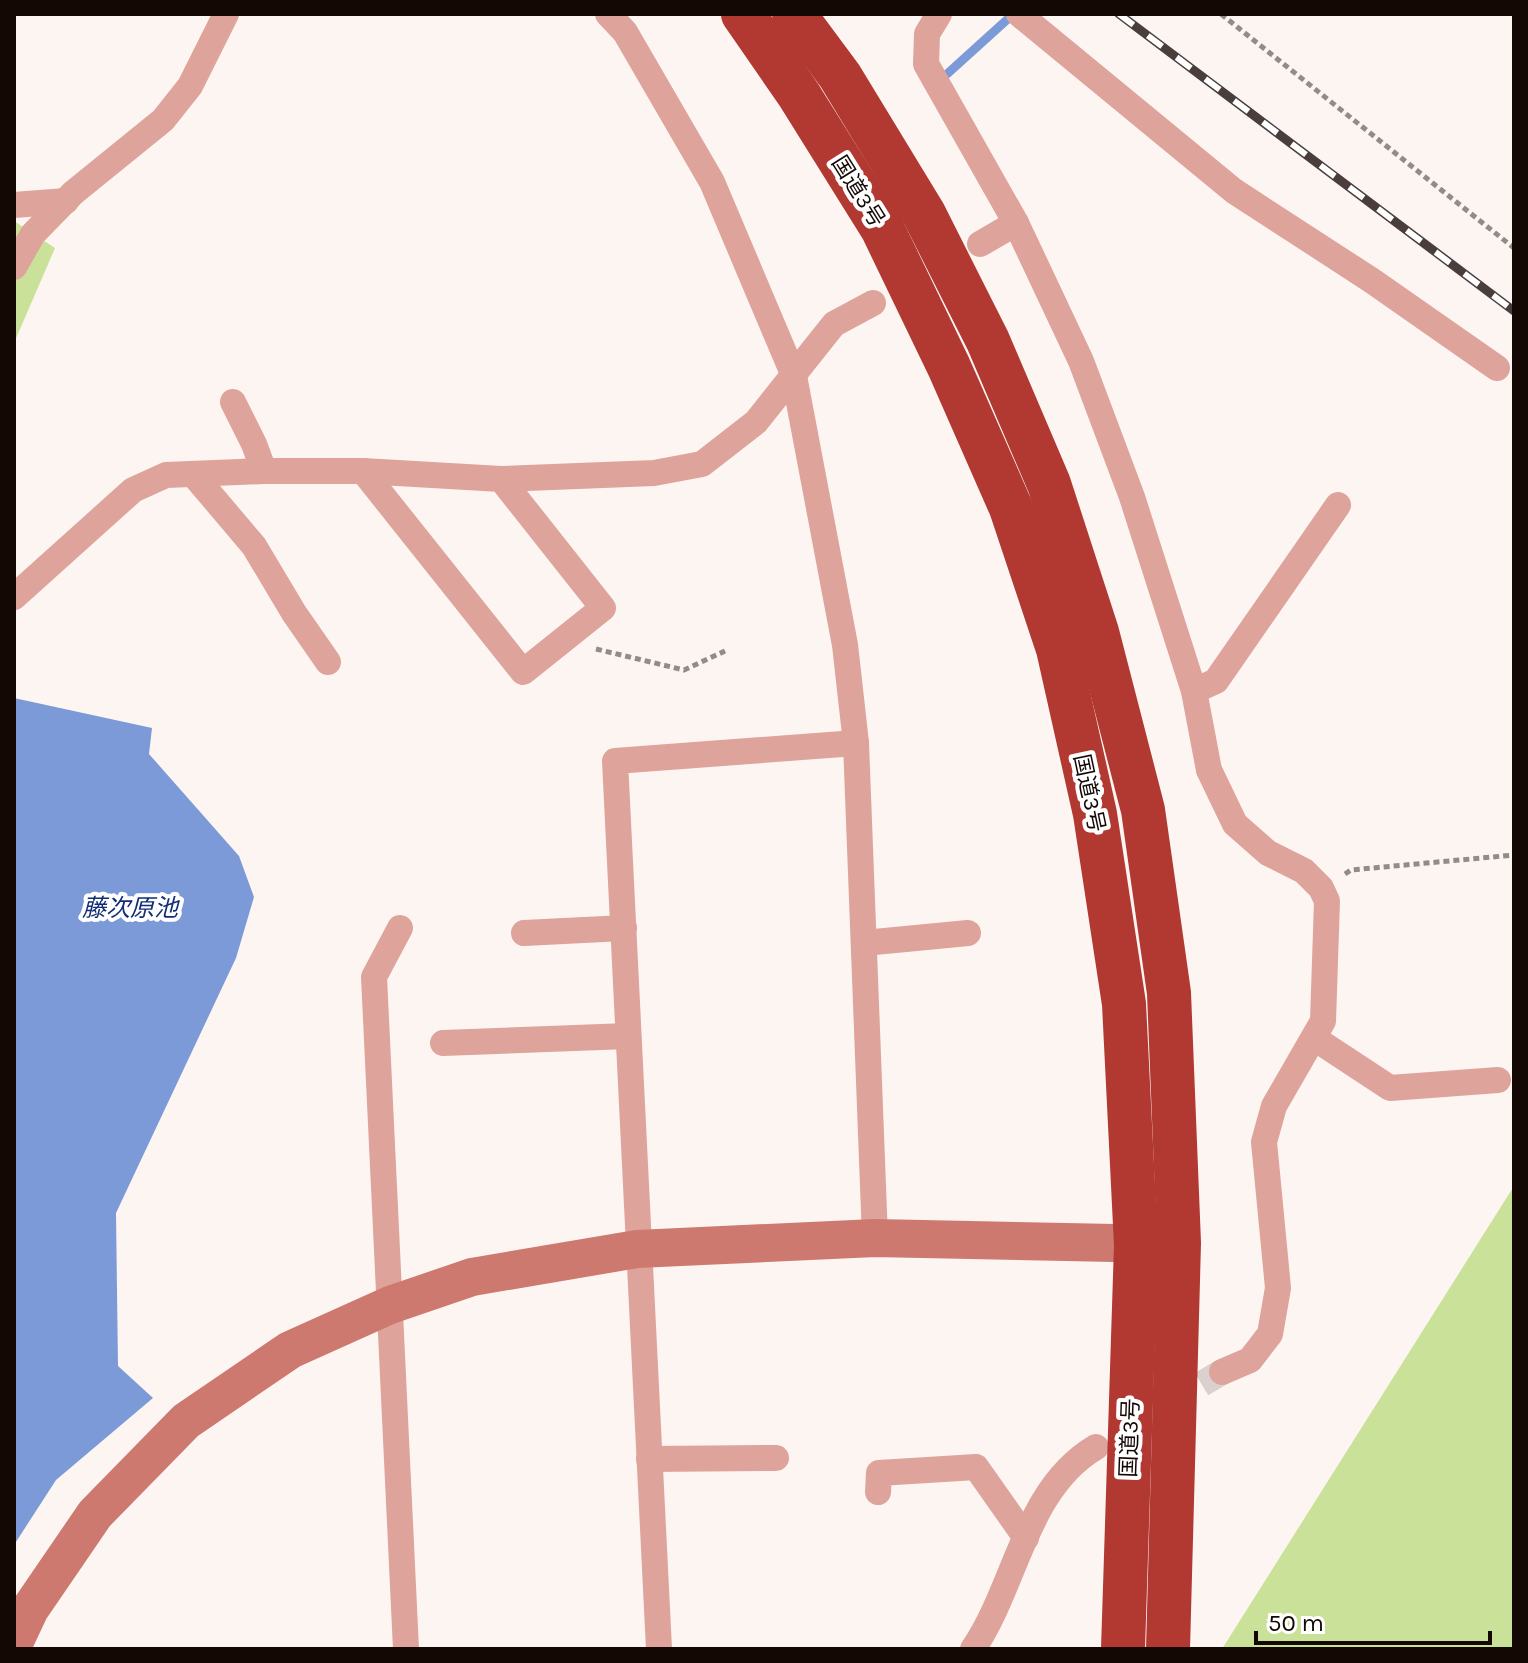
<svg xmlns="http://www.w3.org/2000/svg" width="1528" height="1663" font-family="Karla,'Noto Sans JP',sans-serif">
  <rect width="100%" height="100%" fill="#fdf5f2"/>
  <g fill="#c9e199">
    <path d="M 14,221 L 55,248 L 14,343 Z"/>
    <path d="M 1514,1186 L 1514,1649 L 1222,1649 Z"/>
  </g>
  <path fill="#7d9ad8" d="M 14,698 L 152,728 L 149,754 L 239,856 L 254,897 L 236,958 L 116,1213 L 118,1366 L 153,1398 L 56,1480 L 14,1545 Z"/>
  <g fill="none" stroke-linecap="round" stroke-linejoin="round">
    <path stroke="#7d9ad8" stroke-width="9" d="M 947,74 L 1010,17"/>
    <path stroke="#dad1ce" stroke-width="26" stroke-dasharray="26 13" stroke-linecap="butt" d="M 1168,1404 L 1222,1372"/>
    <g stroke="#948a87" stroke-width="5" stroke-dasharray="6 4" stroke-linecap="butt">
      <path d="M 1221,14 L 1514,248"/>
      <path d="M 596,649 L 684,670 L 725,651"/>
      <path d="M 1345,874 L 1351,870 L 1514,855"/>
    </g>
    <g stroke="#dea39b" stroke-width="26">
      <path d="M 608,14 L 625,32 L 712,182 L 794,376 L 845,645 L 856,743 L 875,1238"/>
      <path d="M 939,14 L 927,34 L 926,64 L 1016,223 L 1081,361 L 1132,497 L 1194,691 L 1209,770 L 1235,824 L 1268,853 L 1304,871 L 1321,888 L 1327,901 L 1323,1021 L 1274,1106 L 1264,1142 L 1278,1288 L 1270,1334 L 1250,1360 L 1222,1372"/>
      <path d="M 1019,14 L 1234,191 L 1371,280 L 1497,368"/>
      <path d="M 14,205 L 66,201"/>
      <path d="M 980,244 L 1016,223"/>
      <path d="M 14,267 L 33,234 L 73,193 L 163,120 L 190,86 L 226,14"/>
      <path d="M 233,402 L 254,444 L 264,471"/>
      <path d="M 363,471 L 523,672 L 603,608 L 501,479"/>
      <path d="M 193,474 L 254,546 L 294,613 L 328,662"/>
      <path d="M 14,597 L 133,490 L 166,475 L 264,471 L 363,471 L 501,479 L 654,473 L 702,464 L 756,422 L 834,324 L 873,303"/>
      <path d="M 1194,691 L 1216,681 L 1338,505"/>
      <path d="M 400,928 L 374,977 L 406,1649"/>
      <path d="M 524,933 L 624,928"/>
      <path d="M 864,943 L 968,933"/>
      <path d="M 1314,1038 L 1390,1088 L 1498,1080"/>
      <path d="M 443,1043 L 628,1036"/>
      <path d="M 649,1459 L 776,1458"/>
      <path d="M 878,1492 L 879,1473 L 976,1467 L 1026,1538"/>
      <path d="M 659,1649 L 615,761 L 856,743"/>
      <path d="M 973,1649 C 1017,1584 1025,1489 1096,1447"/>
    </g>
    <path stroke="#cd796f" stroke-width="38" d="M 14,1643 L 30,1609 L 95,1514 L 186,1421 L 290,1350 L 390,1305 L 472,1277 L 637,1249 L 875,1238 L 1164,1244"/>
    <g stroke="#b23832" stroke-width="44">
      <path d="M 743,14 L 799,95 L 882,228 L 949,367 L 1011,508 L 1058,649 L 1095,814 L 1124,1004 L 1136,1245 L 1123,1649"/>
      <path d="M 794,14 L 840,76 L 924,214 L 988,341 L 1049,484 L 1097,632 L 1143,810 L 1169,993 L 1179,1243 L 1168,1649"/>
    </g>
    <defs>
      <path id="rail" d="M 1119,14 L 1514,311"/>
    </defs>
    <use href="#rail" stroke="#493e3b" stroke-width="9"/>
    <use href="#rail" stroke="#fff" stroke-width="6" stroke-dasharray="18" stroke-linecap="butt"/>
  </g>
  <g text-anchor="middle" stroke-width="8" stroke-linejoin="round" paint-order="stroke">
    <g font-size="22" fill="#140805" stroke="#fff">
      <text transform="translate(859 191) rotate(58)" y="8">国道3号</text>
      <text transform="translate(1090 793) rotate(78)" y="8">国道3号</text>
      <text transform="translate(1129 1438) rotate(-88)" y="8">国道3号</text>
    </g>
    <g font-size="24" font-style="italic" fill="#122c75" stroke="#fff">
      <text x="130" y="916">藤次原池</text>
    </g>
  </g>
  <rect width="1528" height="1663" fill="none" stroke="#140805" stroke-width="32"/>
  <path d="M1256 1631v12h234v-12" fill="none" stroke="#140805" stroke-width="4"/>
  <text x="1268" y="1631" font-size="24" fill="#140805" stroke="#ffffff" stroke-width="6" paint-order="stroke">50 m</text>
</svg>
